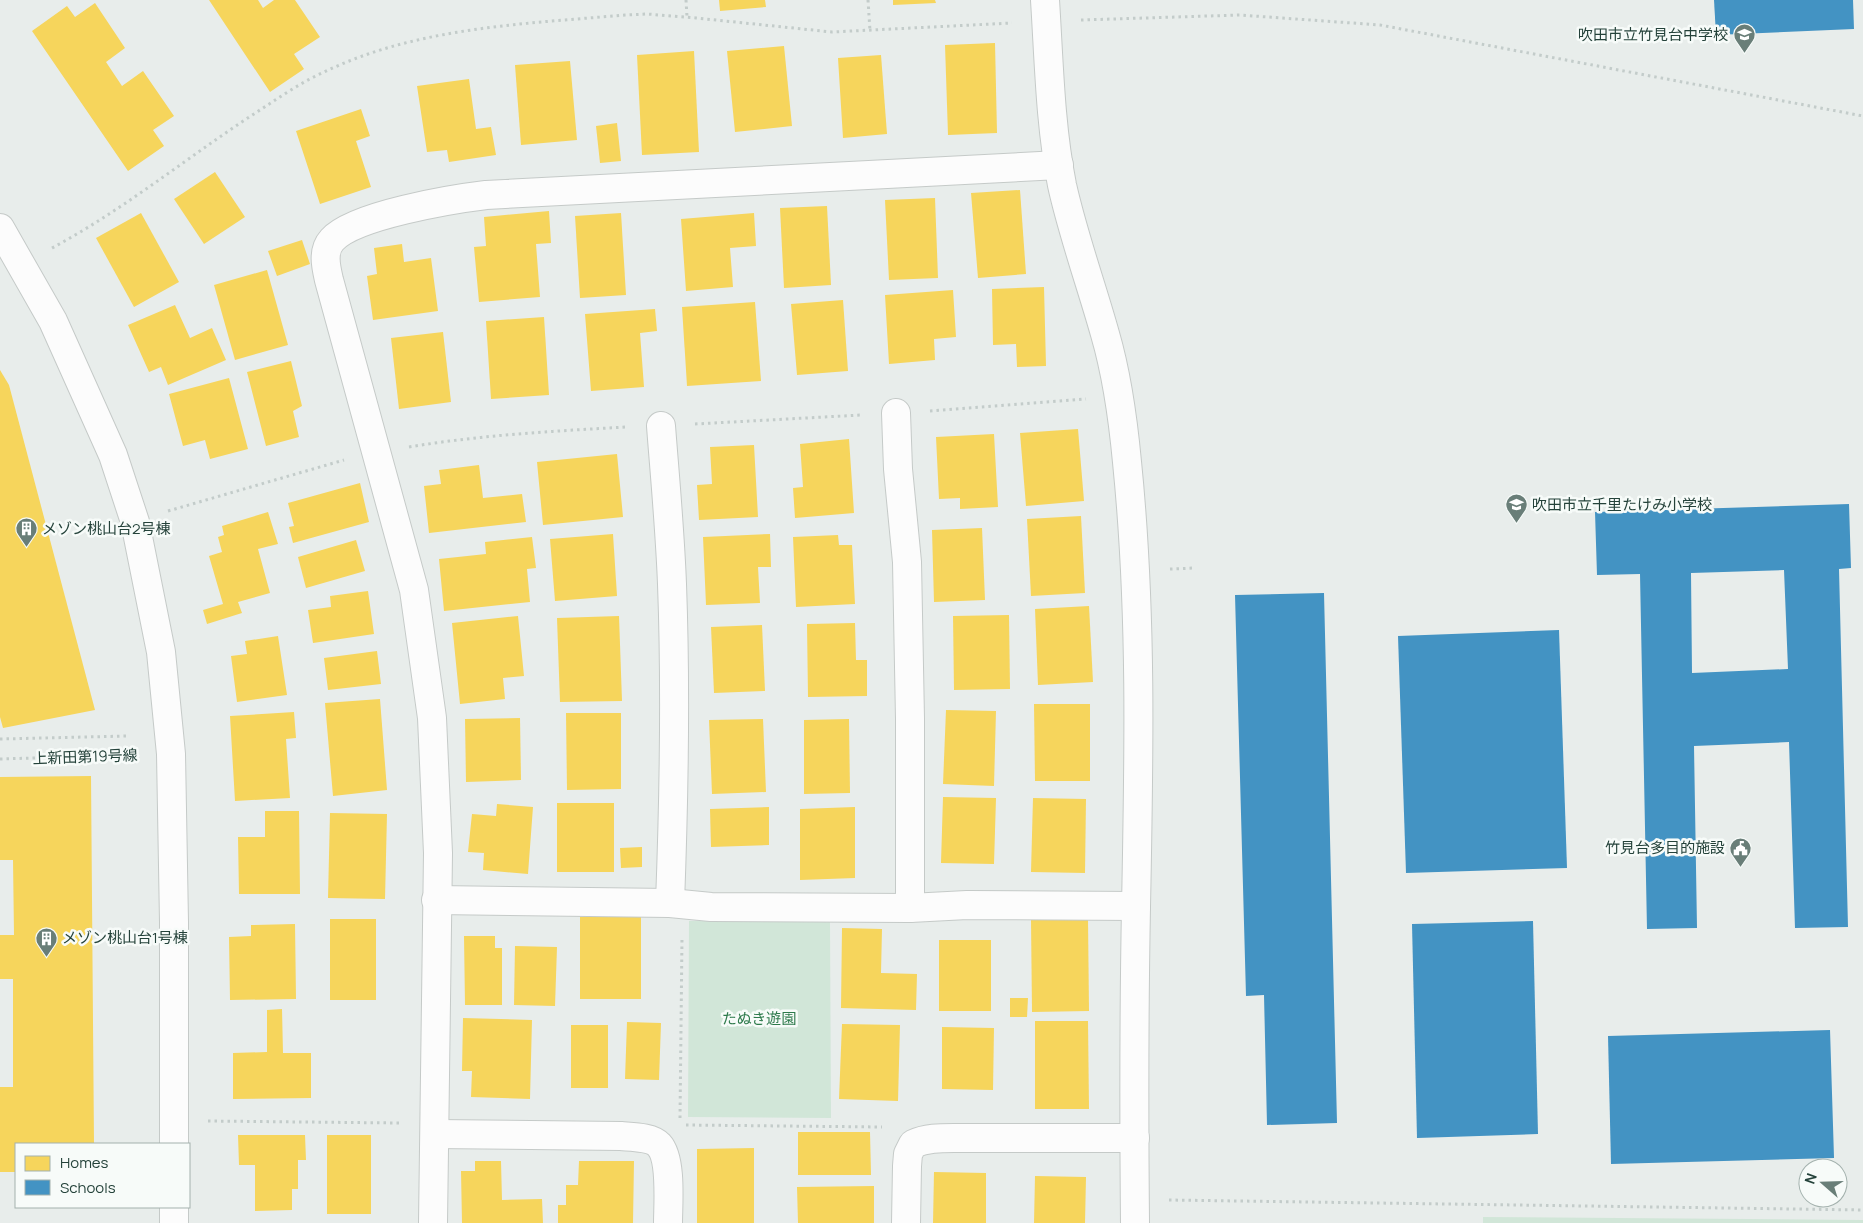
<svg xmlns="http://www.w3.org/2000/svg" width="1863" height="1223" font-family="Manrope,'Noto Sans JP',sans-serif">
  <rect width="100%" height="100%" fill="#e8edeb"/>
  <g fill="#d1e6d8">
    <path d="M 689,921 L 830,922 L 831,1118 L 688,1117 Z"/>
    <path d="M 1483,1217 L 1863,1220 L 1863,1223 L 1483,1223 Z"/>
  </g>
  <g fill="#f6d55c">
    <path d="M 209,0 L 258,0 L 263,8 L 274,0 L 295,0 L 320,37 L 294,54 L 304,69 L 270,92 Z"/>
    <path d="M 719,0 L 765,0 L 766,7 L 720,11 Z"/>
    <path d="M 893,0 L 935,0 L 936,3 L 893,5 Z"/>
    <path d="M 95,3 L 125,48 L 106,62 L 122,86 L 143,71 L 174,116 L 153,130 L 164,146 L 128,171 L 32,31 L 67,6 L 75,17 Z"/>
    <path d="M 995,43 L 997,133 L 948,135 L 945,45 Z"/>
    <path d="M 784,46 L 792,126 L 735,132 L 727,51 Z"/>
    <path d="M 694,51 L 699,152 L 642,155 L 637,55 Z"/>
    <path d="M 881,55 L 887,134 L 843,138 L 838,58 Z"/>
    <path d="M 570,61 L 577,140 L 521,145 L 515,65 Z"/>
    <path d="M 469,79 L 476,129 L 491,127 L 496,155 L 449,162 L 447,150 L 427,152 L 417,86 Z"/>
    <path d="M 361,109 L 370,136 L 356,141 L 371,187 L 320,204 L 296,131 Z"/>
    <path d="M 617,123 L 621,161 L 600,163 L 596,126 Z"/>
    <path d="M 215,172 L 245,217 L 204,244 L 174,199 Z"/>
    <path d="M 1020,190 L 1026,274 L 978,278 L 971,193 Z"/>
    <path d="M 935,198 L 938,278 L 889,280 L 885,200 Z"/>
    <path d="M 827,206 L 831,285 L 784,288 L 780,208 Z"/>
    <path d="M 549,211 L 551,243 L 536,244 L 540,297 L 479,302 L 474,247 L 486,246 L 484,217 Z"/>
    <path d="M 141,213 L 179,282 L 134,307 L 96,238 Z"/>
    <path d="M 621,213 L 626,295 L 580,298 L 575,216 Z"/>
    <path d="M 754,213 L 756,246 L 730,248 L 733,287 L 686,291 L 681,219 Z"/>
    <path d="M 302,240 L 310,264 L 277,276 L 268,251 Z"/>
    <path d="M 402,244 L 404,262 L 431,258 L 438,311 L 373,320 L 367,276 L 377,274 L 374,248 Z"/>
    <path d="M 267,270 L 288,345 L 235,360 L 214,285 Z"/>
    <path d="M 1044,287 L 1046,366 L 1017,367 L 1016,344 L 993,345 L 992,289 Z"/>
    <path d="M 953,290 L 956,337 L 934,339 L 935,360 L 889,364 L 885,295 Z"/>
    <path d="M 843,300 L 848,371 L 797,375 L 791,304 Z"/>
    <path d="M 755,302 L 761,381 L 687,386 L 682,307 Z"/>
    <path d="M 175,305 L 190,338 L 212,328 L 226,360 L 168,385 L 161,367 L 149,372 L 128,325 Z"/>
    <path d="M 655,309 L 657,331 L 640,333 L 644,387 L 591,391 L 585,314 Z"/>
    <path d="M 544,317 L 549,395 L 491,399 L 486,321 Z"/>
    <path d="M 443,332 L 451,402 L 399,409 L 391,338 Z"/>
    <path d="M 291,361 L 302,406 L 293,411 L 299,437 L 266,446 L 247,372 Z"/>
    <path d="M 0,370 L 9,385 L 95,710 L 3,728 L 0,717 Z"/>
    <path d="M 229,378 L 248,449 L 210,459 L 205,440 L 183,446 L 169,394 Z"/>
    <path d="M 1078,429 L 1084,501 L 1026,506 L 1020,433 Z"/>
    <path d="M 994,434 L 998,507 L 960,509 L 960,498 L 939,499 L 936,437 Z"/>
    <path d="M 849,439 L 854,513 L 795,518 L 793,488 L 803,487 L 800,444 Z"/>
    <path d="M 754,445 L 758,517 L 699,520 L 697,485 L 712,484 L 710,447 Z"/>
    <path d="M 617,454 L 623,517 L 543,525 L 537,462 Z"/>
    <path d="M 479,465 L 483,498 L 522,494 L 526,522 L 429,533 L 424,486 L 441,484 L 439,470 Z"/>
    <path d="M 360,483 L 369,522 L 293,543 L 289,527 L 294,526 L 288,503 Z"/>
    <path d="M 268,512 L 278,544 L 258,549 L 270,593 L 238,602 L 242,613 L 207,624 L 203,610 L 223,604 L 209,556 L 222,552 L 218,537 L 224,535 L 222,526 Z"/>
    <path d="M 1081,516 L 1085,593 L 1031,596 L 1027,519 Z"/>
    <path d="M 982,528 L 985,600 L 934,602 L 932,530 Z"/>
    <path d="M 613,534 L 617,596 L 555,601 L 550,539 Z"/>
    <path d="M 770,534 L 771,567 L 758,567 L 760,603 L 706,605 L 703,537 Z"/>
    <path d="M 838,535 L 839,545 L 852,545 L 855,604 L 796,607 L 793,537 Z"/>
    <path d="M 532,537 L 536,568 L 527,569 L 530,602 L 444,611 L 439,559 L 486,554 L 485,542 Z"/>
    <path d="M 356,540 L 365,571 L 306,588 L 298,557 Z"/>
    <path d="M 368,591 L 374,634 L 313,643 L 308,610 L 331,607 L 330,596 Z"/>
    <path d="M 1089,606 L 1093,682 L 1038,685 L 1035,609 Z"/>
    <path d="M 1009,615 L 1010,689 L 954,690 L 953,616 Z"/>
    <path d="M 518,616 L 524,676 L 503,678 L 505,699 L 460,704 L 452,623 Z"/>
    <path d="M 619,616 L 622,701 L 560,702 L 557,618 Z"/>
    <path d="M 855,623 L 856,660 L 867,660 L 867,696 L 808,697 L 807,624 Z"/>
    <path d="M 762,625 L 765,691 L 714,693 L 711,627 Z"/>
    <path d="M 278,636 L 287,695 L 237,702 L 231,656 L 247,654 L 245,641 Z"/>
    <path d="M 377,651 L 381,684 L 328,690 L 324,658 Z"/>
    <path d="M 380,699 L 387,790 L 333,796 L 325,703 Z"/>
    <path d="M 1034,704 L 1090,704 L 1090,781 L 1035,781 Z"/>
    <path d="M 946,710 L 996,711 L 994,786 L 943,784 Z"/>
    <path d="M 294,712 L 296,738 L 286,739 L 290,798 L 235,801 L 230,716 Z"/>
    <path d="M 566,713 L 621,713 L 621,789 L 567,790 Z"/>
    <path d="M 520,718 L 521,780 L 466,782 L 465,719 Z"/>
    <path d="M 763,719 L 766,792 L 712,794 L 709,720 Z"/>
    <path d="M 849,719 L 850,793 L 804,794 L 804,720 Z"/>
    <path d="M 91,776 L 94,1144 L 16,1144 L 16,1172 L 0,1172 L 0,1087 L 13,1087 L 13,979 L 0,979 L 0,935 L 14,935 L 13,860 L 0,860 L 0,777 Z"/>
    <path d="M 943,797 L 996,798 L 994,864 L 941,863 Z"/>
    <path d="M 1033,798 L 1086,799 L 1085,873 L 1031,872 Z"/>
    <rect x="557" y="803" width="57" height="69"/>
    <path d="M 497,804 L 533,807 L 528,874 L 483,870 L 484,853 L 468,852 L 472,814 L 496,816 Z"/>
    <path d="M 769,807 L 769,845 L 711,847 L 710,809 Z"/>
    <path d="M 855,807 L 855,878 L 800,880 L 800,809 Z"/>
    <path d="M 265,811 L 299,811 L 300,894 L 239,894 L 238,837 L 265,837 Z"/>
    <path d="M 330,813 L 387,814 L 385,899 L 328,898 Z"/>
    <path d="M 642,847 L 642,867 L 621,868 L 620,848 Z"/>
    <rect x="580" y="917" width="61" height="82"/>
    <rect x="330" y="919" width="46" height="81"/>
    <path d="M 1088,919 L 1089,1011 L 1032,1012 L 1031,920 Z"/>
    <path d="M 295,924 L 296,999 L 230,1000 L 229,937 L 251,936 L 251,925 Z"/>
    <path d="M 842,928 L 882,929 L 881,973 L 917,974 L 916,1010 L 841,1008 Z"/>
    <path d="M 464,936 L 495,936 L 495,948 L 502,948 L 502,1005 L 465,1005 Z"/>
    <rect x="939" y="940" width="52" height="71"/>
    <path d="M 515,946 L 557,947 L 555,1006 L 514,1005 Z"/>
    <path d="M 1010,998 L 1028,998 L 1027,1017 L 1010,1017 Z"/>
    <path d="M 282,1009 L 283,1053 L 311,1053 L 311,1098 L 233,1099 L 233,1053 L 267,1052 L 267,1010 Z"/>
    <path d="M 463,1018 L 532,1020 L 530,1099 L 471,1097 L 472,1071 L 462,1071 Z"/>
    <path d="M 1035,1021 L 1088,1021 L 1089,1109 L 1035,1109 Z"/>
    <path d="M 627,1022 L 661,1023 L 659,1080 L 625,1079 Z"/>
    <path d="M 842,1024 L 900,1025 L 898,1101 L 839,1099 Z"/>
    <rect x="571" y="1025" width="37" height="63"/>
    <path d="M 942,1027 L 994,1028 L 993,1090 L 942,1089 Z"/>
    <path d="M 798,1132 L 870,1132 L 871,1175 L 798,1175 Z"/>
    <path d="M 238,1135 L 305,1135 L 306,1160 L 298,1160 L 298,1189 L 292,1189 L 292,1210 L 255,1211 L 255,1165 L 239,1165 Z"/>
    <rect x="327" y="1135" width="44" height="79"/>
    <path d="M 754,1148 L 754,1223 L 697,1223 L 697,1149 Z"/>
    <path d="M 475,1161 L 501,1161 L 502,1200 L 542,1199 L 543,1223 L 462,1223 L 461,1171 L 475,1171 Z"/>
    <path d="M 579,1161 L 634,1161 L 633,1223 L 558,1223 L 558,1205 L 566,1205 L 566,1185 L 578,1185 Z"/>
    <path d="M 934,1172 L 986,1173 L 986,1223 L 933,1223 Z"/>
    <path d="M 1035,1176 L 1086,1177 L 1085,1223 L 1034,1223 Z"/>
    <path d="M 874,1186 L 874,1223 L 798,1223 L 797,1187 Z"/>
  </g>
  <g fill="#4393c3" fill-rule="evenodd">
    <path d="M 1714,0 L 1853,0 L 1854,29 L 1716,35 Z"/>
    <path d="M 1849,504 L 1851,568 L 1839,569 L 1848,927 L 1795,928 L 1789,742 L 1694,746 L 1697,928 L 1647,929 L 1640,574 L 1597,575 L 1595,512 ZM 1784,570 L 1788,669 L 1692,673 L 1691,573 Z"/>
    <path d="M 1324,593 L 1337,1123 L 1267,1125 L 1264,995 L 1246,996 L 1235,595 Z"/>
    <path d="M 1559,630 L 1567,868 L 1406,873 L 1398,636 Z"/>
    <path d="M 1533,921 L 1538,1134 L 1417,1138 L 1412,924 Z"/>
    <path d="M 1830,1030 L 1834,1158 L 1611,1164 L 1608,1036 Z"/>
  </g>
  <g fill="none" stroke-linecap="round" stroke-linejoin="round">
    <defs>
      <g id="minor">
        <path d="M 1045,0 C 1049,62 1050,124 1062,185 C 1073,235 1091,284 1105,334 C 1117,375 1123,419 1127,462 C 1142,610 1139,758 1136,907 C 1134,1012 1134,1118 1135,1223"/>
        <path d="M 896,413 L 898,469 L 907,562 L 910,719 L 910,908"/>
        <path d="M 661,426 C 665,478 670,531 672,584 C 676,690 674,797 670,903"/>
        <path d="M 436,900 L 670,903 L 711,907 L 910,908 L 967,905 L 1136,906"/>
        <path d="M 435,1134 L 621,1136 C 632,1137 652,1137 659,1145 C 672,1159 668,1205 668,1223"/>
        <path d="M 433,1223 L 438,853 L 432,718 L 414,590 L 329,280 C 326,267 322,251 332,240 C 354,215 453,199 486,195 L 1059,165"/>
        <path d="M 906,1223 L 907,1166 L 908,1154 L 913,1144 C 926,1138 940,1138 954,1138 L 1135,1138"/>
      </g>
      <g id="tertiary">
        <path d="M 0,228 L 53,321 L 113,455 L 135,522 L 161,652 L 171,754 L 174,922 L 174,1144"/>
        <path d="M 174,1223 L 174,1207"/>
      </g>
    </defs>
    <use href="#minor" stroke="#c5cac8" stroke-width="30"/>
    <use href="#tertiary" stroke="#c5cac8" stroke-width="30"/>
    <g stroke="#c3ccca" stroke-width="3" stroke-dasharray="2.5 4" stroke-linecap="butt">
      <path d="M 686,0 L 687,17"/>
      <path d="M 868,0 L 870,31"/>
      <path d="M 1081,20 L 1240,15 L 1380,25 L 1863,116"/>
      <path d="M 52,248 C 125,209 190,155 260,110 C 280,97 300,83 322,73 C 416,27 523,24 625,15 L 647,14 L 696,18 L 832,32 L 1012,23"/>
      <path d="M 930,411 L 1086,399"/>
      <path d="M 695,424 L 861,415"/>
      <path d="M 409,447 C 481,435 554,431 627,427"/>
      <path d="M 168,511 L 344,460"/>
      <path d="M 1170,569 L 1195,568"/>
      <path d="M 0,739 L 128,736"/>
      <path d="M 0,759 L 137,755"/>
      <path d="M 680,1118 L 682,937"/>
      <path d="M 208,1121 L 399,1123"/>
      <path d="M 686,1125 L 882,1127"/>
      <path d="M 1169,1200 L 1863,1210"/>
    </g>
    <use href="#minor" stroke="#fcfcfc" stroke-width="28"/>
    <use href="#tertiary" stroke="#fcfcfc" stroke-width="28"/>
  </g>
  <defs>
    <symbol id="school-pin" viewBox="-11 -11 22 30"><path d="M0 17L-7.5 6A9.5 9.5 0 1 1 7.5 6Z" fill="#697e78" stroke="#f7fbf9"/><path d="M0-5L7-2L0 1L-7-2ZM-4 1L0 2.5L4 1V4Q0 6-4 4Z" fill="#fff"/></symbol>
    <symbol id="building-pin" viewBox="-11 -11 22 30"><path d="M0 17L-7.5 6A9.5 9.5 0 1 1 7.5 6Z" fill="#697e78" stroke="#f7fbf9"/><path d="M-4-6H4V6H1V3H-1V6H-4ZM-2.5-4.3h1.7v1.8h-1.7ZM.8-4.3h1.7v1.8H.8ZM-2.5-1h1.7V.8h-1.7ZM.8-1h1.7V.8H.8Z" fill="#fff"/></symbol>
    <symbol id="civic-pin" viewBox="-11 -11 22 30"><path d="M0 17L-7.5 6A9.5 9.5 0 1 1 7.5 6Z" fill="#697e78" stroke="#f7fbf9"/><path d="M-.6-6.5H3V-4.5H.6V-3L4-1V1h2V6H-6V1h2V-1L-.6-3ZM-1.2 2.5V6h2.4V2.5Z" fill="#fff"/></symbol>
  </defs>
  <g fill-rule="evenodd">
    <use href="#school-pin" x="1732" y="22" width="25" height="34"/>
    <use href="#school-pin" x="1504" y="492" width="25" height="34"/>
    <use href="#building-pin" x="14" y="516" width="25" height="34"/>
    <use href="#civic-pin" x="1728" y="836" width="25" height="34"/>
    <use href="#building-pin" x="34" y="926" width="25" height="34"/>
  </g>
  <g text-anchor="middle" stroke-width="5" stroke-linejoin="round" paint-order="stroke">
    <g font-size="15" fill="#24423a" stroke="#f7fbf9" text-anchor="start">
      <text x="1728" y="40" text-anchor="end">吹田市立竹見台中学校</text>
      <text x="1532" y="510">吹田市立千里たけみ小学校</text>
      <text x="42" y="534">メゾン桃山台2号棟</text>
      <text x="1725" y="853" text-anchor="end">竹見台多目的施設</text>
      <text x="62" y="943">メゾン桃山台1号棟</text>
    </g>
    <g font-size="15" fill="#24423a" stroke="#f7fbf9">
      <text transform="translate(85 757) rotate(-2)" y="5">上新田第19号線</text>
    </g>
    <g font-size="15" fill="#2d7a4b" stroke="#f7fbf9">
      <text x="759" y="1024">たぬき遊園</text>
    </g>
  </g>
  <rect x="15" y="1143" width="175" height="65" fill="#f7fbf9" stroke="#a3b1ad"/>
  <rect x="25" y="1156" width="25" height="15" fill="#f6d55c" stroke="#a3b1ad"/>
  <text x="60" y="1168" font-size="15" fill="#24423a">Homes</text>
  <rect x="25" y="1180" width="25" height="15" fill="#4393c3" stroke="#a3b1ad"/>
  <text x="60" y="1193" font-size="15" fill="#24423a">Schools</text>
  <g transform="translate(1823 1183) rotate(290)"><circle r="24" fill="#f7fbf9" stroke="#a3b1ad"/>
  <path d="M0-4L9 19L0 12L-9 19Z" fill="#697e78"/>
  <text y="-8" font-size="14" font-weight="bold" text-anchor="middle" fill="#24423a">N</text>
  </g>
</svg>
